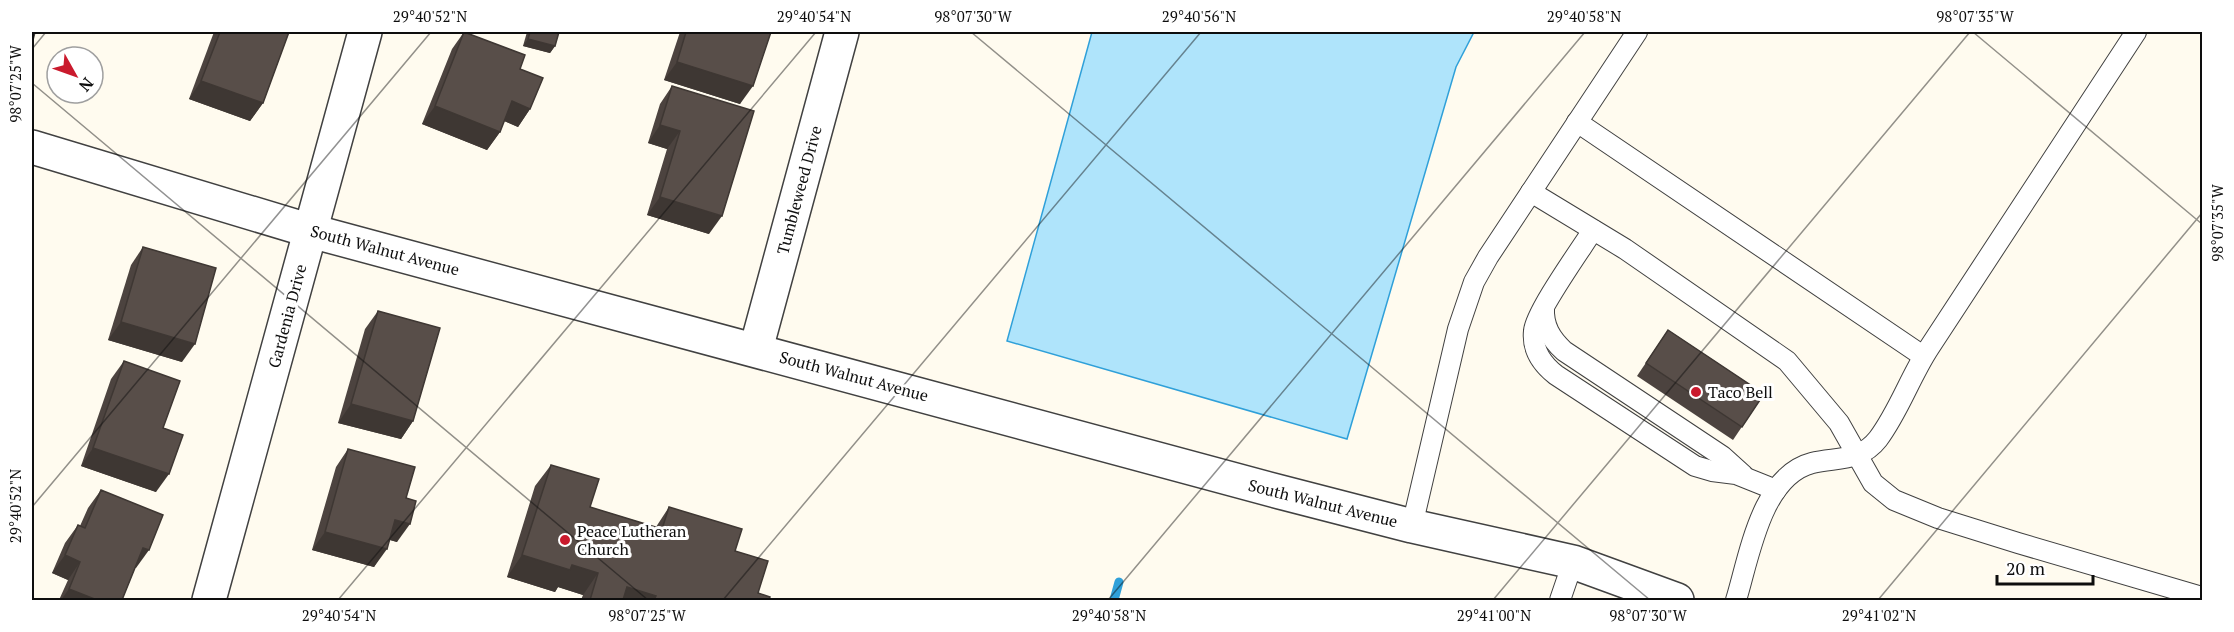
<svg xmlns="http://www.w3.org/2000/svg" width="2234" height="632" font-family="'PT Serif',serif">
  <rect width="100%" height="100%" fill="#fffbef"/>
  <path fill="#afe4fb" stroke="#2fa0d9" stroke-width="1.5" d="M 1092,32 L 1474,32 L 1456,67 L 1347,439 L 1007,341 Z"/>
  <g fill="none" stroke-linecap="round" stroke-linejoin="round">
    <path stroke="#2fa0d9" stroke-width="9" d="M 1114,600 L 1119,582"/>
    <defs>
      <g id="service">
        <path d="M 1577,122 L 1923,356"/>
        <path d="M 1531,192 L 1625,249 L 1787,361 L 1839,423 L 1873,483 L 1894,500 L 1938,518 L 2018,543 L 2202,597"/>
        <path d="M 1593,230 C 1581,249 1535,313 1534,331 C 1532,349 1542,364 1556,375 L 1695,466 L 1712,471 L 1736,474 L 1776,490"/>
        <path d="M 1544,308 C 1543,326 1551,339 1564,351 L 1722,456 L 1743,475"/>
        <path d="M 1412,526 L 1458,329 L 1474,282 L 1488,257 L 1637,32"/>
        <path d="M 1560,600 L 1573,562"/>
        <path d="M 1736,600 C 1749,558 1761,476 1812,463 C 1837,457 1860,462 1878,439 C 1899,411 1910,377 1929,348 C 1998,242 2067,137 2136,32"/>
      </g>
      <g id="minor">
        <path d="M 756,349 L 842,32"/>
        <path d="M 209,600 L 365,32"/>
      </g>
      <path id="tertiary" d="M 32,147 L 311,231 L 1280,492 L 1412,526 L 1573,562 L 1677,600"/>
    </defs>
    <use href="#service" stroke="#414141" stroke-width="22"/>
    <use href="#minor" stroke="#414141" stroke-width="36"/>
    <use href="#tertiary" stroke="#414141" stroke-width="36"/>
    <use href="#service" stroke="#fff" stroke-width="20"/>
    <use href="#minor" stroke="#fff" stroke-width="33"/>
    <use href="#tertiary" stroke="#fff" stroke-width="33"/>
  </g>
  <g fill="#4c433f">
    <path d="M 214,32 L 289,32 L 263,103 L 250,121 L 189,99 Z"/>
    <path d="M 464,32 L 520,69 L 530,109 L 518,127 L 504,121 L 500,132 L 487,150 L 422,124 L 452,49 Z"/>
    <path d="M 527,32 L 559,32 L 555,46 L 550,53 L 523,46 Z"/>
    <path d="M 680,32 L 771,32 L 740,104 L 664,80 Z"/>
    <path d="M 672,86 L 709,234 L 647,215 L 667,149 L 648,143 L 660,104 Z"/>
    <path d="M 143,247 L 182,362 L 108,340 L 131,265 Z"/>
    <path d="M 378,311 L 413,421 L 401,439 L 338,423 L 365,329 Z"/>
    <path d="M 1668,330 L 1764,394 L 1733,440 L 1637,376 Z"/>
    <path d="M 124,361 L 163,428 L 156,492 L 81,466 L 111,379 Z"/>
    <path d="M 348,449 L 406,498 L 397,542 L 390,540 L 374,567 L 312,550 L 336,467 Z"/>
    <path d="M 551,465 L 590,507 L 656,527 L 669,507 L 735,551 L 758,593 L 769,600 L 581,600 L 583,595 L 558,587 L 555,592 L 507,577 L 535,486 Z"/>
    <path d="M 101,490 L 136,568 L 135,568 L 122,600 L 59,600 L 68,580 L 52,573 L 65,543 L 78,525 L 80,526 L 88,508 Z"/>
  </g>
  <g fill="#3e3733">
    <path d="M 528,39 L 555,46 L 550,53 L 523,46 Z"/>
    <path d="M 677,62 L 753,86 L 740,104 L 664,80 Z"/>
    <path d="M 201,81 L 263,103 L 250,121 L 189,99 Z"/>
    <path d="M 512,101 L 530,109 L 518,127 L 500,119 Z"/>
    <path d="M 435,106 L 500,132 L 487,150 L 422,124 Z"/>
    <path d="M 660,125 L 680,131 L 667,149 L 648,143 Z"/>
    <path d="M 660,197 L 722,216 L 709,234 L 647,215 Z"/>
    <path d="M 121,322 L 195,344 L 182,362 L 108,340 Z"/>
    <path d="M 351,404 L 413,421 L 401,439 L 338,423 Z"/>
    <path d="M 93,448 L 169,474 L 156,492 L 81,466 Z"/>
    <path d="M 395,520 L 410,524 L 397,542 L 383,538 Z"/>
    <path d="M 325,532 L 387,549 L 374,567 L 312,550 Z"/>
    <path d="M 143,548 L 149,550 L 136,568 L 131,566 Z"/>
    <path d="M 65,555 L 80,562 L 68,580 L 52,573 Z"/>
    <path d="M 522,555 L 572,565 L 598,573 L 583,595 L 558,587 L 555,592 L 507,577 Z"/>
    <path d="M 627,587 L 656,596 L 653,600 L 618,600 Z"/>
    <path d="M 69,589 L 97,600 L 61,600 Z"/>
  </g>
  <g fill="#584e49" stroke="#3e3733" stroke-width="1.5">
    <path d="M 32,32 L 35,32 L 33,40 L 32,40 Z"/>
    <path d="M 220,32 L 289,32 L 263,103 L 201,81 Z"/>
    <path d="M 464,32 L 525,55 L 520,69 L 543,78 L 530,109 L 512,101 L 500,132 L 435,106 Z"/>
    <path d="M 530,32 L 559,32 L 555,46 L 528,39 Z"/>
    <path d="M 686,32 L 771,32 L 753,86 L 677,62 Z"/>
    <path d="M 672,86 L 754,111 L 722,216 L 660,197 L 680,131 L 660,125 Z"/>
    <path d="M 143,247 L 216,268 L 195,344 L 121,322 Z"/>
    <path d="M 378,311 L 440,328 L 413,421 L 351,404 Z"/>
    <path d="M 1668,330 L 1764,394 L 1742,427 L 1646,363 Z"/>
    <path d="M 124,361 L 180,381 L 163,428 L 183,435 L 169,474 L 93,448 Z"/>
    <path d="M 348,449 L 415,467 L 406,498 L 416,501 L 410,524 L 395,520 L 387,549 L 325,532 Z"/>
    <path d="M 551,465 L 599,479 L 590,507 L 662,529 L 669,507 L 742,529 L 735,551 L 768,561 L 758,593 L 770,597 L 769,600 L 654,600 L 656,596 L 627,587 L 623,600 L 590,600 L 598,573 L 572,565 L 570,570 L 522,555 Z"/>
    <path d="M 101,490 L 163,515 L 149,550 L 143,548 L 122,600 L 97,600 L 69,589 L 80,562 L 65,555 L 78,525 L 85,528 Z"/>
  </g>
  <path fill="none" stroke="#0e0e0e" stroke-width="1.5" stroke-opacity="0.45" d="M 971,32 L 1650,600M 1973,32 L 2202,224M 32,49 L 46,32M 32,83 L 648,600M 32,507 L 431,32M 338,600 L 816,32M 723,600 L 1201,32M 1108,600 L 1585,32M 1493,600 L 1970,32M 1878,600 L 2202,213"/>
  <g fill="#ca1a2d" stroke="#fff" stroke-width="2">
    <circle cx="1696" cy="392" r="6"/>
    <circle cx="565" cy="540" r="6"/>
  </g>
  <g text-anchor="middle" stroke-width="6" stroke-linejoin="round" paint-order="stroke">
    <g font-size="16" fill="#0e0e0e" stroke="#fff">
      <text transform="translate(799 190) rotate(-75)" y="6">Tumbleweed Drive</text>
      <text transform="translate(385 250) rotate(15)" y="6">South Walnut Avenue</text>
      <text transform="translate(287 316) rotate(-75)" y="6">Gardenia Drive</text>
      <text transform="translate(854 376) rotate(15)" y="6">South Walnut Avenue</text>
      <text transform="translate(1323 503) rotate(14)" y="6">South Walnut Avenue</text>
    </g>
    <g font-size="16" fill="#0e0e0e" stroke="#fff" text-anchor="start">
      <text x="1708" y="398">Taco Bell</text>
      <text x="577" y="537">Peace Lutheran<tspan x="577" dy="18">Church</tspan></text>
    </g>
  </g>
  <rect width="2234" height="632" fill="none" stroke="#ffffff" stroke-width="66"/>
  <g transform="translate(75 75) rotate(130)"><circle r="28" fill="#ffffff" stroke="#9f9f9f" stroke-width="1.5"/>
  <path d="M0-4.5L10 22L0 15L-10 22Z" fill="#ca1a2d"/>
  <text y="-9" font-size="16" font-weight="bold" text-anchor="middle" fill="#0e0e0e">N</text>
  </g>
  <path d="M1997 575v9h96v-9" fill="none" stroke="#0e0e0e" stroke-width="3"/>
  <text x="2006" y="575" font-size="18" fill="#0e0e0e" stroke="#ffffff" stroke-width="4.5" paint-order="stroke">20 m</text>
  <rect x="33" y="33" width="2168" height="566" fill="none" stroke="#0e0e0e" stroke-width="2"/>
  <g font-size="15" text-anchor="middle" fill="#0e0e0e">
    <text x="430" y="22">29°40'52"N</text>
    <text x="814" y="22">29°40'54"N</text>
    <text x="973" y="22">98°07'30"W</text>
    <text x="1199" y="22">29°40'56"N</text>
    <text x="1584" y="22">29°40'58"N</text>
    <text x="1975" y="22">98°07'35"W</text>
    <text transform="translate(16 84) rotate(-90)" y="5">98°07'25"W</text>
    <text transform="translate(2218 223) rotate(-90)" y="5">98°07'35"W</text>
    <text transform="translate(16 506) rotate(-90)" y="5">29°40'52"N</text>
    <text x="339" y="621">29°40'54"N</text>
    <text x="647" y="621">98°07'25"W</text>
    <text x="1109" y="621">29°40'58"N</text>
    <text x="1494" y="621">29°41'00"N</text>
    <text x="1648" y="621">98°07'30"W</text>
    <text x="1879" y="621">29°41'02"N</text>
  </g>
</svg>
